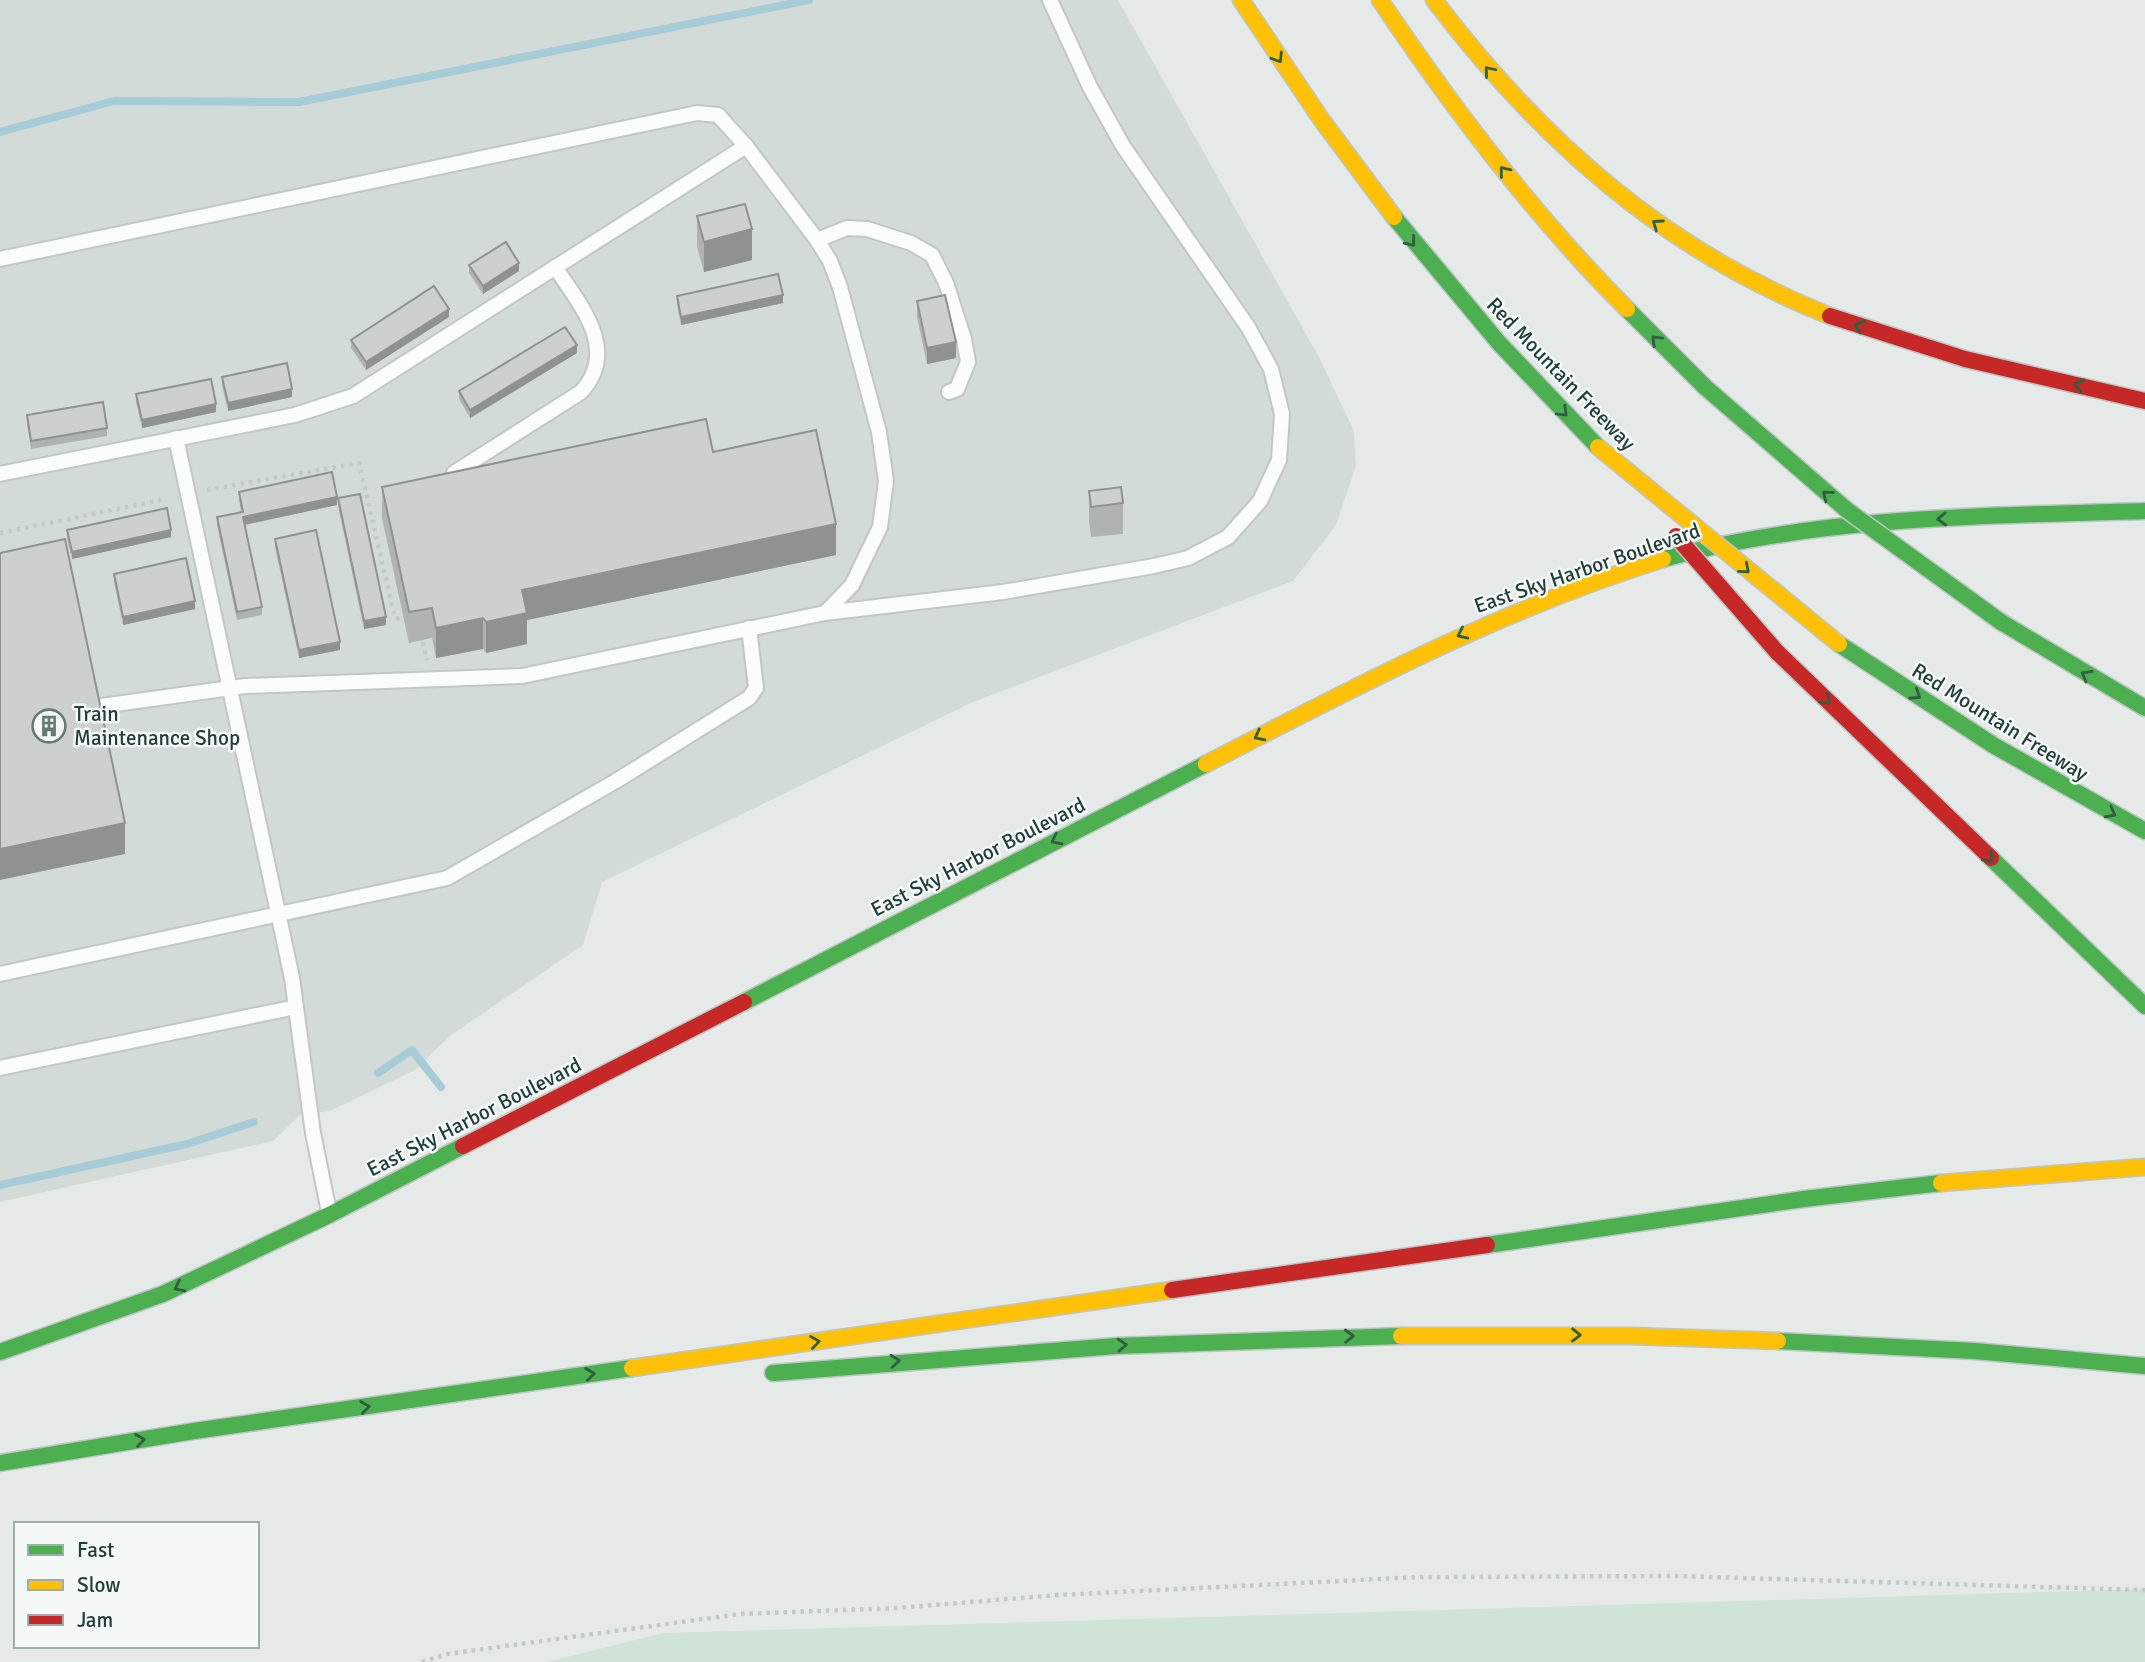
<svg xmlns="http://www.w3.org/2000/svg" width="2145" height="1662" font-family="Signika,sans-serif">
  <rect width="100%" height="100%" fill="#e5eae8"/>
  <path fill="#d3dbd8" d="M 0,0 L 1118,0 L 1319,357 L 1354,431 L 1356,466 L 1336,525 L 1293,581 L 973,702 L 602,882 L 583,945 L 451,1035 L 415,1070 L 330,1111 L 301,1114 L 273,1141 L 0,1202 Z"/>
  <path fill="#cfe3d7" d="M 2145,1589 L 2145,1662 L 547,1662 L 663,1633 Z"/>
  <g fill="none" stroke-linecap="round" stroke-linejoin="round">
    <g stroke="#a7ccd7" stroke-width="8">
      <path d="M 0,132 L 114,101 L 299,102 L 809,0"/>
      <path d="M 378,1073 L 412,1050 L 441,1087"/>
      <path d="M 0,1185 L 187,1144 L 254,1122"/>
    </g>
    <defs>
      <g id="lane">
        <path d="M 817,240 L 847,228 L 867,229 L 911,243 L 932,255 L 946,283 L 964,339 L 968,362 L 957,389 L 949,392"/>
        <path d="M 0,259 L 697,113 L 718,115 L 746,146 L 817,240 L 830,261 L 840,287 L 879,432 L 886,481 L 880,527 L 852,585 L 825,613"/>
        <path d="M 176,438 L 292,978 L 313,1133 L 329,1212"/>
        <path d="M 454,473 L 581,392 C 620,350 580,305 555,267"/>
        <path d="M 0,474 L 295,415 L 353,396 L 746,146"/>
        <path d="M 94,707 L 245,686 L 522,676 L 825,613 L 1003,592 L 1154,566 L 1188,558 L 1228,537 L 1260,501 L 1279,460 L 1282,414 L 1271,369 L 1248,327 L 1123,146 L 1090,87 L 1050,0"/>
        <path d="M 0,974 L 447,878 L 616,781 L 749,698 L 756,688 L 749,628"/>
        <path d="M 0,1068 L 296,1007"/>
      </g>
      <g id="fast">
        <path d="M 1394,217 L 1499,343 L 1598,447"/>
        <path d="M 1627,309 L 1705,387"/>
        <path d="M 1663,559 C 1821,516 1983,516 2145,511"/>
        <path d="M 2001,622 L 2145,708"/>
        <path d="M 1839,644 L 1993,745 L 2145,831"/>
        <path d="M 1991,858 L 2145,1006"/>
        <path d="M 744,1002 L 1206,764"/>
        <path d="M 1487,1245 L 1804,1199 L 1941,1183"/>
        <path d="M 1778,1341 L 1974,1351 L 2145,1366"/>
        <path d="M 0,1352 L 163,1294 L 329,1215 L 463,1146"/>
        <path d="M 773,1373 L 1116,1346 L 1401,1336"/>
        <path d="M 0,1463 L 194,1431 L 632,1368"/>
      </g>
      <g id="slow">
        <path d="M 1241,0 L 1321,119 L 1394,217"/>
        <path d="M 1380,0 C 1453,109 1534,216 1627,309"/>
        <path d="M 1434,0 C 1541,141 1664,250 1830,316"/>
        <path d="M 1206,764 C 1355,687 1502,609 1663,559"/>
        <path d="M 1941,1183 L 2145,1167"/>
        <path d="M 1401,1336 L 1631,1336 L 1778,1341"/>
        <path d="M 632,1368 L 1172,1290"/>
      </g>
      <g id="jam">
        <path d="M 1830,316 L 1965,359 L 2145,401"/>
        <path d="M 1777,652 L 1991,858"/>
        <path d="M 463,1146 L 744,1002"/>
        <path d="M 1172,1290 L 1487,1245"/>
      </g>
    </defs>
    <use href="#lane" stroke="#c2c7c5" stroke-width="18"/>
    <use href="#fast" stroke="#bdc6c4" stroke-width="19"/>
    <use href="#slow" stroke="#bdc6c4" stroke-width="19"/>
    <use href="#jam" stroke="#bdc6c4" stroke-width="19"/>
    <g stroke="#c2cac8" stroke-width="4.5" stroke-dasharray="3.5 5" stroke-linecap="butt">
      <path d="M 207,490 L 359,463 L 395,618 L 409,620"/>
      <path d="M 0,533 L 166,499"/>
      <path d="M 421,634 L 427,660"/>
      <path d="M 422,1662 L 447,1654 L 740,1614 L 897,1608 L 1058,1595 L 1420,1577 L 1675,1576 L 2145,1590"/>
    </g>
    <use href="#lane" stroke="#fbfcfc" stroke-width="14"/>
    <use href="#fast" stroke="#4caf50" stroke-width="16"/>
    <use href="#slow" stroke="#ffc107" stroke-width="16"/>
    <use href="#jam" stroke="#c62828" stroke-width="16"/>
    <defs>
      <path id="fast-bridge" d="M 1705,387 L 1848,511 L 2001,622"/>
      <path id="slow-bridge" d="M 1598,447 L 1839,644"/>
      <path id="jam-bridge" d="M 1676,536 L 1777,652"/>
    </defs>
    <use href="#fast-bridge" stroke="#bdc6c4" stroke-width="19" stroke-linecap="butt"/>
    <use href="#slow-bridge" stroke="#bdc6c4" stroke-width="19" stroke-linecap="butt"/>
    <use href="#jam-bridge" stroke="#bdc6c4" stroke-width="19" stroke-linecap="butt"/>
    <use href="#fast-bridge" stroke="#4caf50" stroke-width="16"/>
    <use href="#slow-bridge" stroke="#ffc107" stroke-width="16"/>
    <use href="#jam-bridge" stroke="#c62828" stroke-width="16"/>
  </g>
  <g fill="#afb4b2">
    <path d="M 697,216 L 752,260 L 704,272 L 697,247 Z"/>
    <path d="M 469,265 L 519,271 L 483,294 L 469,273 Z"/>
    <path d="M 677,296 L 783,303 L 681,325 L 677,304 Z"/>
    <path d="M 917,301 L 956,358 L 927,364 L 917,317 Z"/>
    <path d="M 449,317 L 366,370 L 351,348 L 351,340 Z"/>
    <path d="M 577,353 L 470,418 L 459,399 L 459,391 Z"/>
    <path d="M 222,377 L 292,397 L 228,411 L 222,385 Z"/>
    <path d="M 136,394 L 216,412 L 142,428 L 136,402 Z"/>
    <path d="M 27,415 L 107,428 L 107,436 L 31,449 L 27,423 Z"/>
    <path d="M 713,452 L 836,555 L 527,620 L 527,644 L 486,653 L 483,649 L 436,658 L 432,638 L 409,643 L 382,518 L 382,487 Z"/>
    <path d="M 1089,491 L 1123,503 L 1123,534 L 1091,537 L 1089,521 Z"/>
    <path d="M 239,492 L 337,505 L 245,525 L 262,607 L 262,615 L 237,620 L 217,525 L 217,517 L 241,512 L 239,500 Z"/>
    <path d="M 338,498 L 386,625 L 364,629 L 338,506 Z"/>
    <path d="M 67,530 L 171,537 L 72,559 L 67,538 Z"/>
    <path d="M 275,539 L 340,650 L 299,658 L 275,547 Z"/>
    <path d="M 114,574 L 195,609 L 123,625 L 114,582 Z"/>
  </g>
  <g fill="#8f9291">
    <path d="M 752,229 L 752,260 L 704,272 L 704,242 Z"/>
    <path d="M 519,263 L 519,271 L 483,294 L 483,286 Z"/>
    <path d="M 783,295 L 783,303 L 681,325 L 681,317 Z"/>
    <path d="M 449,309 L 449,317 L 366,370 L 366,362 Z"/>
    <path d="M 956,342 L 956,358 L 927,364 L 927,348 Z"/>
    <path d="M 577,345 L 577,353 L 470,418 L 470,410 Z"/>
    <path d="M 292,389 L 292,397 L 228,411 L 228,403 Z"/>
    <path d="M 216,404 L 216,412 L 142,428 L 142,420 Z"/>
    <path d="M 337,497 L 337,505 L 243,525 L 243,517 Z"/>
    <path d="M 836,524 L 836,555 L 527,620 L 527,644 L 486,653 L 486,622 L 522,590 Z"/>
    <path d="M 171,530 L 171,537 L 72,559 L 72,552 Z"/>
    <path d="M 195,601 L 195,609 L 123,625 L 123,617 Z"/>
    <path d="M 386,617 L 386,625 L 364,629 L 364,621 Z"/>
    <path d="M 483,618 L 483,649 L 436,658 L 436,628 Z"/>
    <path d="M 340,642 L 340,650 L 299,658 L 299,650 Z"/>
    <path d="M 125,823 L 125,854 L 0,880 L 0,849 Z"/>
  </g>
  <g fill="#ccd1cf" stroke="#8f9291" stroke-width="2">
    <path d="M 745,204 L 752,229 L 704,242 L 697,216 Z"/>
    <path d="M 506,242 L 519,263 L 483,286 L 469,265 Z"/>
    <path d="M 778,274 L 783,295 L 681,317 L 677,296 Z"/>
    <path d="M 434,286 L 449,309 L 366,362 L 351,340 Z"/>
    <path d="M 945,295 L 956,342 L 927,348 L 917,301 Z"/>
    <path d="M 565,327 L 577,345 L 470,410 L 459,391 Z"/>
    <path d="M 287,363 L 292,389 L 228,403 L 222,377 Z"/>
    <path d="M 211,379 L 216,404 L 142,420 L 136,394 Z"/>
    <path d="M 103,402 L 107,428 L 31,441 L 27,415 Z"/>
    <path d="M 706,419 L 713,452 L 816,430 L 836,524 L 522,590 L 527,613 L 486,622 L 483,618 L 436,628 L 432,608 L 409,612 L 382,487 Z"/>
    <path d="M 332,472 L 337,497 L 243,517 L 262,607 L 237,612 L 217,517 L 243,512 L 239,492 Z"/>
    <path d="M 1121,487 L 1123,503 L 1091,507 L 1089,491 Z"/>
    <path d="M 360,494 L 386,617 L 364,621 L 338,498 Z"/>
    <path d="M 167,508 L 171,530 L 72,552 L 67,530 Z"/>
    <path d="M 316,530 L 340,642 L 299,650 L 275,539 Z"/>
    <path d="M 65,539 L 125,823 L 0,849 L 0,553 Z"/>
    <path d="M 186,558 L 195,601 L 123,617 L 114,574 Z"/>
  </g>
  <defs><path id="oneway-chevron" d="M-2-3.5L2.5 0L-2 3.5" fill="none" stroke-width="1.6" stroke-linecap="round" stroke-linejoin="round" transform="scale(1.75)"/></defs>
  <g stroke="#2f5f40">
    <use href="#oneway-chevron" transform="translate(1278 58) rotate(58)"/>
    <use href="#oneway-chevron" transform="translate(1489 71) rotate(-130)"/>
    <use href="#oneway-chevron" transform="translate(1504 171) rotate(-129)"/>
    <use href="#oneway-chevron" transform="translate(1657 224) rotate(-145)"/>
    <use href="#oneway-chevron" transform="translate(1411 242) rotate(51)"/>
    <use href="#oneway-chevron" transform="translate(1859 326) rotate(-161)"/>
    <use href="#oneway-chevron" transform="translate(1656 340) rotate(-135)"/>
    <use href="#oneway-chevron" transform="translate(2079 385) rotate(-166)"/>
    <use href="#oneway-chevron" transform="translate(1563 412) rotate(45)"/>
    <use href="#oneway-chevron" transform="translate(1827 495) rotate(-141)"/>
    <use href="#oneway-chevron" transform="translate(1942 519) rotate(178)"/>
    <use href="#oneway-chevron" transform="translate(1745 569) rotate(40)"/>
    <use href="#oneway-chevron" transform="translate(1462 634) rotate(155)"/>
    <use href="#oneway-chevron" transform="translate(2086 675) rotate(-150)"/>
    <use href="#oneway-chevron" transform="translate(1916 695) rotate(33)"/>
    <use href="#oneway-chevron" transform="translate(1826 700) rotate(44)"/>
    <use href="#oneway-chevron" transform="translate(1259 736) rotate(153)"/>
    <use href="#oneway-chevron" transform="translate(2111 813) rotate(28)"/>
    <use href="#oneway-chevron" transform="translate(1056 840) rotate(153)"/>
    <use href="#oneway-chevron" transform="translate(1989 858) rotate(44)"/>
    <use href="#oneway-chevron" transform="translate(179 1287) rotate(154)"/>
    <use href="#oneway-chevron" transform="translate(1576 1335) rotate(1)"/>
    <use href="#oneway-chevron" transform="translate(1349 1336) rotate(-2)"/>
    <use href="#oneway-chevron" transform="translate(815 1342) rotate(-8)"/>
    <use href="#oneway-chevron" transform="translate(1122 1345) rotate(-3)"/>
    <use href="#oneway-chevron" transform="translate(895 1361) rotate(-5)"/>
    <use href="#oneway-chevron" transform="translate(590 1374) rotate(-8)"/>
    <use href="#oneway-chevron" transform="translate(365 1407) rotate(-8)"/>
    <use href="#oneway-chevron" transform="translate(140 1440) rotate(-9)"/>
  </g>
  <defs>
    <symbol id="building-ring" viewBox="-11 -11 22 22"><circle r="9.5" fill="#f4f9f7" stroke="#677a76" stroke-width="1.5"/><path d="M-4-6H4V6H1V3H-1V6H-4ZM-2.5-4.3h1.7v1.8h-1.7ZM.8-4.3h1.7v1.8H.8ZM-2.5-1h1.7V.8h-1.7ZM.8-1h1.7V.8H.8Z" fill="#677a76"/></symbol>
  </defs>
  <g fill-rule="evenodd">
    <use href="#building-ring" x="30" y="707" width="38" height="38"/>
  </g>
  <g text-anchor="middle" stroke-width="5" stroke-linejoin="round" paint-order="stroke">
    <g font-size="21" fill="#233d39" stroke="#f4f9f7">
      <text transform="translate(1561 374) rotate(46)" y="7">Red Mountain Freeway</text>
      <text transform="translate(1587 568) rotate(-19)" y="7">East Sky Harbor Boulevard</text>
      <text transform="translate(2000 722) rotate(32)" y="7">Red Mountain Freeway</text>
      <text transform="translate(978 857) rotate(-27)" y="7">East Sky Harbor Boulevard</text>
      <text transform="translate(474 1117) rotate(-27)" y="7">East Sky Harbor Boulevard</text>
    </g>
    <g font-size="21" fill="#233d39" stroke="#f4f9f7" text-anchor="start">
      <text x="74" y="721">Train<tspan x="74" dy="24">Maintenance Shop</tspan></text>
    </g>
  </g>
  <rect x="14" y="1522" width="245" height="126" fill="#f4f9f7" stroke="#a0aeab" stroke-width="2"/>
  <rect x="28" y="1545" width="35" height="10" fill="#4caf50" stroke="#a0aeab" stroke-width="2"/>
  <text x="77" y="1557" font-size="21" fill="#233d39">Fast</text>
  <rect x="28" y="1580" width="35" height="10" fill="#ffc107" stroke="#a0aeab" stroke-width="2"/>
  <text x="77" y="1592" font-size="21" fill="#233d39">Slow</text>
  <rect x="28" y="1615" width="35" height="10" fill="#c62828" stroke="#a0aeab" stroke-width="2"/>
  <text x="77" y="1627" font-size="21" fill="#233d39">Jam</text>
</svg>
